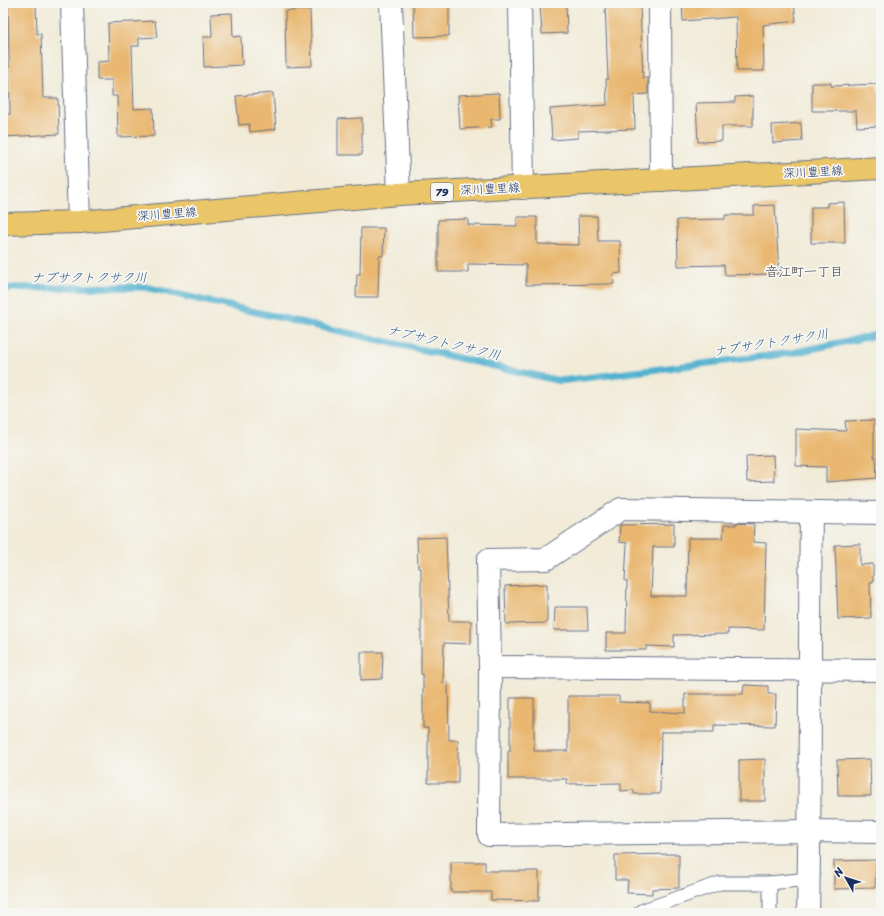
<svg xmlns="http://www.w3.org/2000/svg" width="884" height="916" font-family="Sriracha,'Klee One',sans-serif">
  <rect width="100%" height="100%" fill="#f6f6f2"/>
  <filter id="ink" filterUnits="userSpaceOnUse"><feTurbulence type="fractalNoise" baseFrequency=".025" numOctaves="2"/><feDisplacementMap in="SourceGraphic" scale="8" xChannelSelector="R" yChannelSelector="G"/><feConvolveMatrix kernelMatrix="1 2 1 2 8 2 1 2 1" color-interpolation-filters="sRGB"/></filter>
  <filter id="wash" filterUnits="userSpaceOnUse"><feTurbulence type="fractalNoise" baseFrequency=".012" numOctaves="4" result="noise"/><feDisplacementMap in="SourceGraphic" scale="16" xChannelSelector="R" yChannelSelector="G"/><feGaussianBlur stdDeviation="0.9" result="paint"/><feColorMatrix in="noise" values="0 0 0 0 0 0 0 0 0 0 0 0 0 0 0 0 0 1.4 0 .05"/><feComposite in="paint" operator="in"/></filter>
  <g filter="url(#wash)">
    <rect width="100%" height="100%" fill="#f1ebd8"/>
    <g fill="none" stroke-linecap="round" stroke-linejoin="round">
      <path stroke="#51b1cf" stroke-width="7" d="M 3,290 L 12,288 L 145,287 L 560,381 L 792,353 L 881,334"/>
    </g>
    <g id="blocks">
      <g fill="#e9b770">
        <path d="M 8,3 L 36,3 L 37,34 L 41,34 L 43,98 L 58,98 L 59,134 L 3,137 L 3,114 L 10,114 Z"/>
        <path d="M 413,3 L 449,3 L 449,36 L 414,37 Z"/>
        <path d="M 566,3 L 567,33 L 542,34 L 540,4 Z"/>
        <path d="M 605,3 L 640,3 L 643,78 L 648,78 L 648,94 L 634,95 L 635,129 L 578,131 L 578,138 L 552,140 L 550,109 L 607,105 L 606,79 L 608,79 Z"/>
        <path d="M 682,3 L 794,3 L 796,21 L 763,25 L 764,71 L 737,71 L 736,17 L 683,21 Z"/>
        <path d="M 310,10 L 312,66 L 286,67 L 285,11 Z"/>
        <path d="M 232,13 L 233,37 L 241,36 L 242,65 L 204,67 L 203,37 L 212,37 L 211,14 Z"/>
        <path d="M 155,21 L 157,37 L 139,38 L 139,46 L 132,46 L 134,109 L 153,108 L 154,136 L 118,137 L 117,96 L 112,96 L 112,80 L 97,80 L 97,62 L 109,61 L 108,23 Z"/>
        <path d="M 812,83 L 831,83 L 831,86 L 877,84 L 878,92 L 881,92 L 881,126 L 857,127 L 856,111 L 812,111 Z"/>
        <path d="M 273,93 L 276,129 L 250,132 L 249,124 L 239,125 L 236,96 Z"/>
        <path d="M 499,93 L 500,119 L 491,119 L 492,127 L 460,129 L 458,95 Z"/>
        <path d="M 753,96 L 753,126 L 722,126 L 722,141 L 698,142 L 696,103 L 735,102 L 735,97 Z"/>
        <path d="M 362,118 L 362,155 L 338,155 L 338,119 Z"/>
        <path d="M 801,123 L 802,141 L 773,143 L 772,125 Z"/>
        <path d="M 844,202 L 845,243 L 811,243 L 811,207 L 827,207 L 827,203 Z"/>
        <path d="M 775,205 L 779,274 L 725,275 L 724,265 L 678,266 L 677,220 L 725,219 L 725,215 L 754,215 L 754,206 Z"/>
        <path d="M 578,216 L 597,216 L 598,241 L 620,241 L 621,273 L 613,274 L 614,284 L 526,285 L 526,265 L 468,264 L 468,272 L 438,272 L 438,220 L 468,219 L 468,225 L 517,226 L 517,217 L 537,217 L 537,244 L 579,245 Z"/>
        <path d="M 361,228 L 384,228 L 383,256 L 379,256 L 378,297 L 356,297 L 357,274 L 360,274 Z"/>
        <path d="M 874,420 L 874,457 L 876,457 L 877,478 L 826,482 L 826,467 L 796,466 L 796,429 L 846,431 L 845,421 Z"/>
        <path d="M 773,455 L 774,481 L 747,482 L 746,456 Z"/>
        <path d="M 736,523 L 754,524 L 753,542 L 766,543 L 764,630 L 728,629 L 728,634 L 674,635 L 674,647 L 646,646 L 646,650 L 606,650 L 606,633 L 626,633 L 627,581 L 625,581 L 627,543 L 619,542 L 620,525 L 674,524 L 674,547 L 653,547 L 651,596 L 687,596 L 688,538 L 723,538 L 724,525 L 736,525 Z"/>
        <path d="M 446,537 L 449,621 L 471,621 L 471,644 L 444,643 L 443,683 L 448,682 L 449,740 L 458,740 L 458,783 L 428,783 L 428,728 L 423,728 L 423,674 L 421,674 L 421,568 L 418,568 L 417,538 Z"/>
        <path d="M 860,544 L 860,565 L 873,564 L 873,582 L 870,582 L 871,618 L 838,619 L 835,545 Z"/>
        <path d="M 547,584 L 547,623 L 506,624 L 505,586 Z"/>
        <path d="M 555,607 L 587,607 L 588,630 L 554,630 Z"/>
        <path d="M 361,652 L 383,652 L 382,679 L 361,680 Z"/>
        <path d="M 744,685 L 768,686 L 768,694 L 776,694 L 775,726 L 714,725 L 714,732 L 661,732 L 660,794 L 634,794 L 634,790 L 621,791 L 621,783 L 567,784 L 567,779 L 508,779 L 508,751 L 510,751 L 510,698 L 534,698 L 534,751 L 568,751 L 568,696 L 619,696 L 619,702 L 650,703 L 650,711 L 685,713 L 685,694 L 743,694 Z"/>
        <path d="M 765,759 L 765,801 L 739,801 L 739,760 Z"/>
        <path d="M 870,759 L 871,796 L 838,796 L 837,760 Z"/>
        <path d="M 679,854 L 679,888 L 652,889 L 652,894 L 627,893 L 628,880 L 615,880 L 615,855 Z"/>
        <path d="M 876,860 L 875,888 L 834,889 L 834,861 Z"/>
        <path d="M 451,862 L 485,862 L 485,871 L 539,871 L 539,901 L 491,900 L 491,892 L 451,892 Z"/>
      </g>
    </g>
  </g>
  <g filter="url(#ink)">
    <use href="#blocks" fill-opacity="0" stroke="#667189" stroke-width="1"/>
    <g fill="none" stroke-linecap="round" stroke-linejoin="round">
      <defs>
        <g id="lane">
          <path d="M 770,883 L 770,913"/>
          <path d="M 642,913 L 641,911 L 720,883 L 770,883 L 809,879"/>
        </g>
        <g id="street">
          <path d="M 72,3 L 79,222"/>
          <path d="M 391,3 L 399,194"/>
          <path d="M 520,3 L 523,188"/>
          <path d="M 660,3 L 661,180"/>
          <path d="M 881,513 L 621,509 L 546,559 L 488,560 L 490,667 L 489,835 L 810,831 L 881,832"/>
          <path d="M 490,667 L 881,670"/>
          <path d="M 808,913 C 811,780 809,646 811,513"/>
        </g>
        <path id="primary" d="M 3,224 L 79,222 L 399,194 L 881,168"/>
      </defs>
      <use href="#lane" stroke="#667189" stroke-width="15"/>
      <use href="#street" stroke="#667189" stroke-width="24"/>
      <use href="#primary" stroke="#667189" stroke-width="24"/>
      <use href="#lane" stroke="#fff" stroke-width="13"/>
      <use href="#street" stroke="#fff" stroke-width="22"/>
      <use href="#primary" stroke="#eac669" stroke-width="22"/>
    </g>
  </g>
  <g text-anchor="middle" stroke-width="3.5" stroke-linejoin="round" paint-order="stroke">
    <rect fill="#f6f6f2" stroke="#5d6b8a" stroke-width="1" x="431" y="183" width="22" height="18" rx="3"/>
    <g font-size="11" font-weight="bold" fill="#1b2f5e">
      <text x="442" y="196">79</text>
    </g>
    <g font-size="12" fill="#1b2f5e" stroke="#f6f6f2">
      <text transform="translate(813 172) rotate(-3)" y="4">深川豊里線</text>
      <text transform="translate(490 189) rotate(-3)" y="4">深川豊里線</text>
      <text transform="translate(167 214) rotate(-5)" y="4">深川豊里線</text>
    </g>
    <g font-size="13" font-weight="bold" fill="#635f64" stroke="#f6f6f2">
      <text x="804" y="276">音江町一丁目</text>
    </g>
    <g font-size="13" font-style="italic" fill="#2b5680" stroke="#f6f6f2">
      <text x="89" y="282">ナプサクトクサク川</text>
      <text transform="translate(444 342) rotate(13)" y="5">ナプサクトクサク川</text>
      <text transform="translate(771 342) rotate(-9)" y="5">ナプサクトクサク川</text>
    </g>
  </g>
  <rect width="884" height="916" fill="none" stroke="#f6f6f2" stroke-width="16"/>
  <g transform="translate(846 878) rotate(309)" stroke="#f6f6f2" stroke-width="3" paint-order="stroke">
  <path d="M0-3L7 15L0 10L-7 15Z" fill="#1b2f5e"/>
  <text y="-6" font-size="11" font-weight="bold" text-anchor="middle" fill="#1b2f5e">N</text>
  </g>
</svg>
